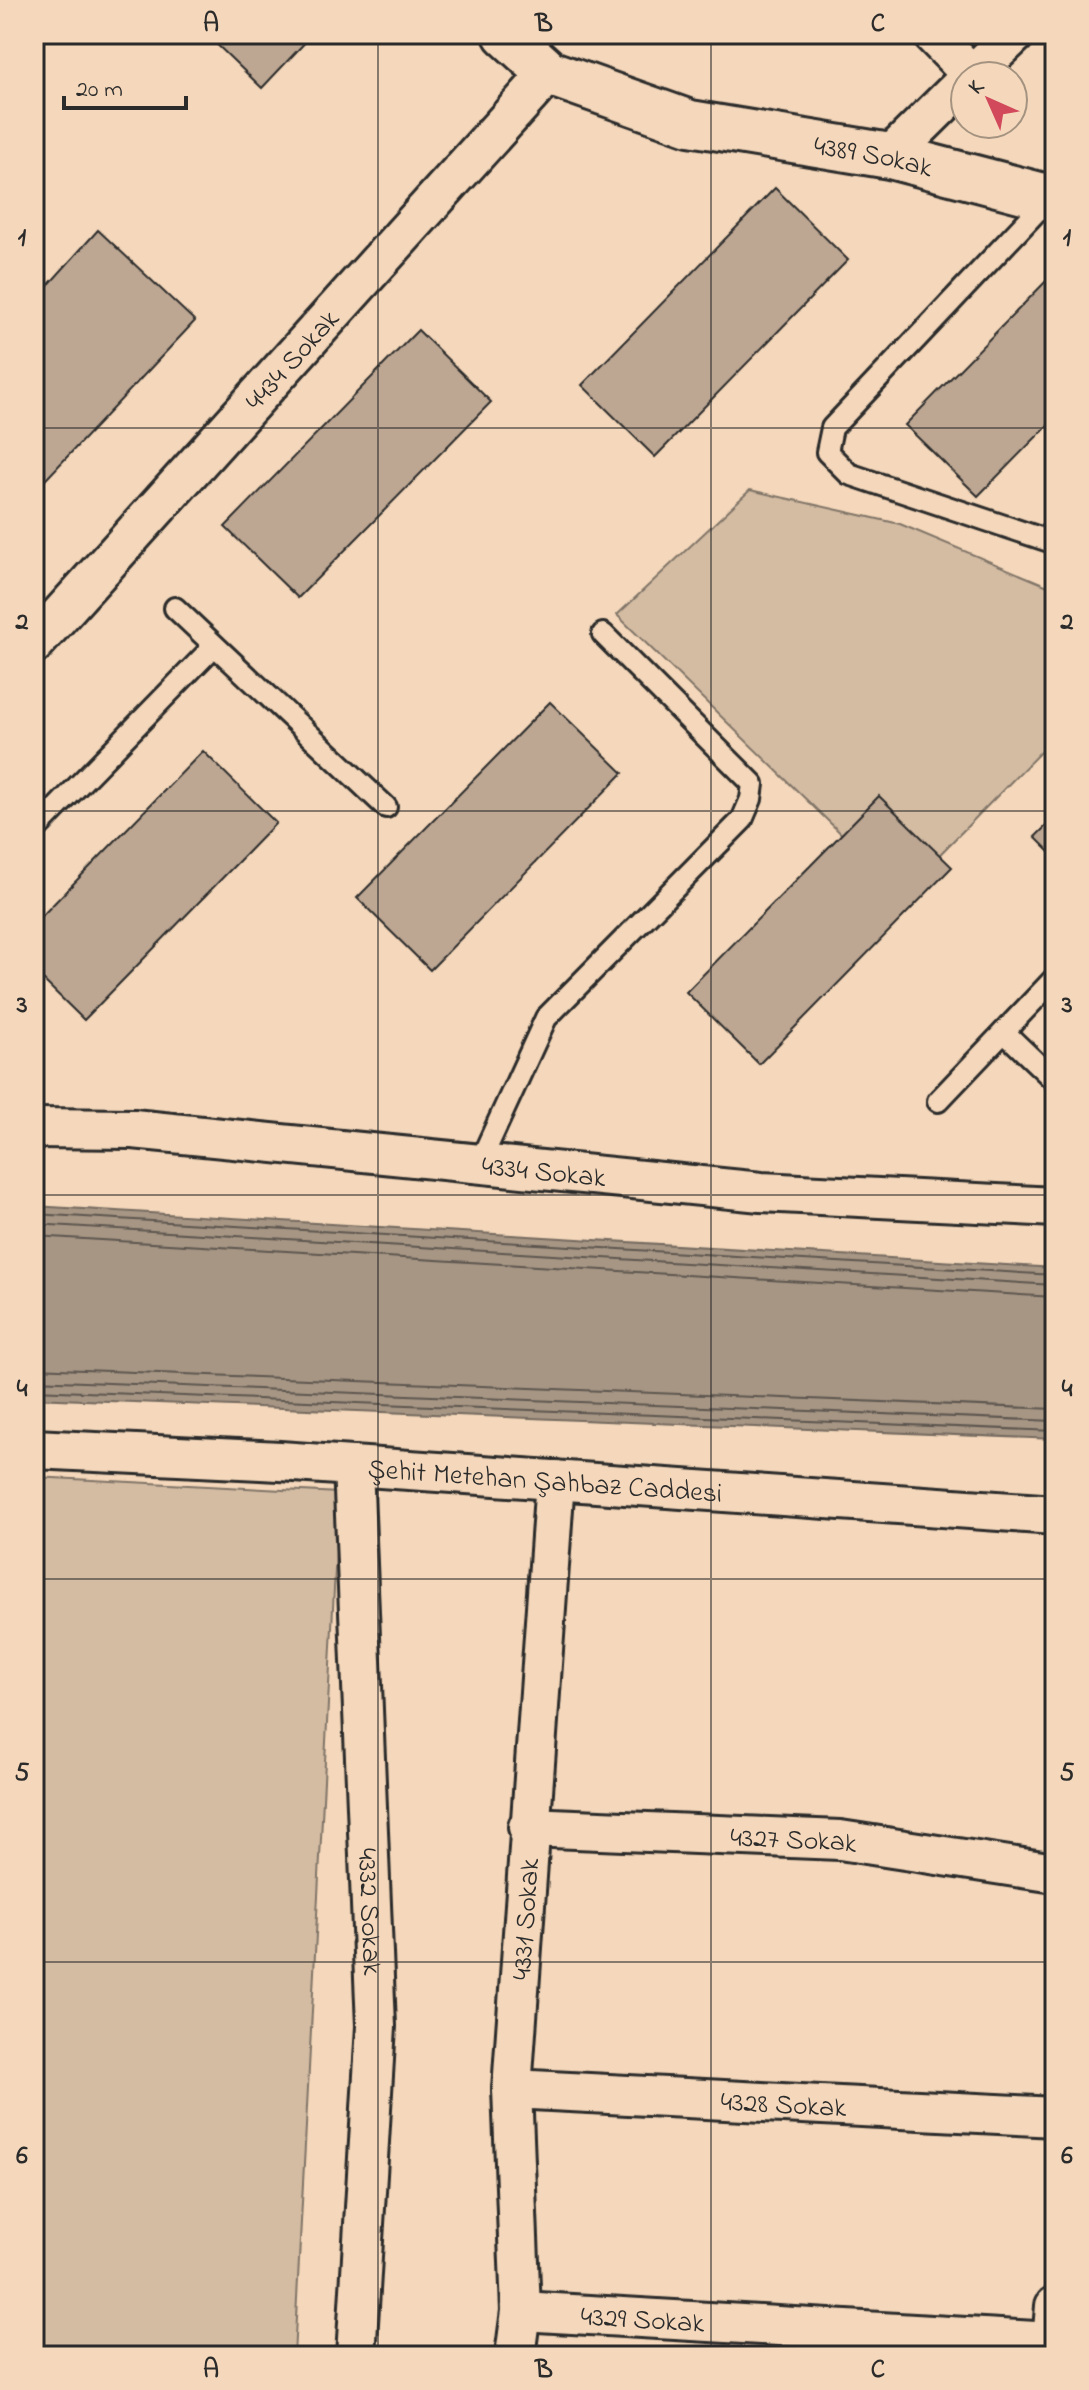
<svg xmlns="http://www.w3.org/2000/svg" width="1089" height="2390" font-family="'Indie Flower',sans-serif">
  <rect width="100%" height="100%" fill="#f5d8bb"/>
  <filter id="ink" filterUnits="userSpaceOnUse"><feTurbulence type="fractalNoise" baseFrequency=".0125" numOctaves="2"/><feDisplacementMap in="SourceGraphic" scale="16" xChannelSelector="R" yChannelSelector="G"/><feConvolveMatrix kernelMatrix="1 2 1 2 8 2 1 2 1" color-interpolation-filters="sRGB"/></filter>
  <g filter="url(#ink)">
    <g fill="#d4bca3" stroke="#807467" stroke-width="2">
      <path d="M 750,490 L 900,524 L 1055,589 L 1055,737 L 902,893 L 617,615 Z"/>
      <path d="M 34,1477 L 339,1493 L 294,2356 L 34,2356 Z"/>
    </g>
    <path fill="#a79684" stroke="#756b60" stroke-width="2" d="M 34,1206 L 1055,1268 L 1055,1439 L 34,1398 Z"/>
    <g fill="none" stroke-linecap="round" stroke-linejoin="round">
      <g stroke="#5d564f" stroke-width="2">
        <path d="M 34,1214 L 1055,1275"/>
        <path d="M 34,1224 L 1055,1285"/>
        <path d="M 34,1236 L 1055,1297"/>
        <path d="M 34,1368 L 1055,1409"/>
        <path d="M 34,1380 L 1055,1421"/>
        <path d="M 34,1390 L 1055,1431"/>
      </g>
    </g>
    <g fill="#bda793" stroke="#2b2b2b" stroke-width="2">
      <path d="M 206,34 L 313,34 L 262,88 Z"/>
      <path d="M 775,188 L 848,260 L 655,457 L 582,385 Z"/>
      <path d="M 98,230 L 195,321 L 34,492 L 34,301 Z"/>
      <path d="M 1055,272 L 1055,418 L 978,496 L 905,425 Z"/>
      <path d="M 418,330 L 491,402 L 298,598 L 225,527 Z"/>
      <path d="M 550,702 L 623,773 L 430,970 L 357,898 Z"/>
      <path d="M 203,751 L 276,823 L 84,1020 L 34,971 L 34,924 Z"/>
      <path d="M 879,796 L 952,867 L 759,1064 L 686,992 Z"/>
      <path d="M 1055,817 L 1055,857 L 1035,837 Z"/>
    </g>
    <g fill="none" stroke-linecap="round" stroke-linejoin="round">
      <defs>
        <g id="lane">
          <path d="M 1050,197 L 832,428 L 827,452 L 849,474 L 1055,543"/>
          <path d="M 175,608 L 386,807"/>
          <path d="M 34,831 L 214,646"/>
          <path d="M 1004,1032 L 1055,1081"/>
          <path d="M 938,1101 L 1055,978"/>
          <path d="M 479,1164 L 546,1018 L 742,820 L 751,799 L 753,784 L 603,634"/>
        </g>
        <g id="street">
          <path d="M 932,34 L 972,75"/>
          <path d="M 971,76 L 1015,34"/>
          <path d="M 890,156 L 965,82"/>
          <path id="s1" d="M 34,644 L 549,73"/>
          <path id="s2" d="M 34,1128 L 133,1129 L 761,1192 L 1055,1207"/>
          <path id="s3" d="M 34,1449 L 280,1461 L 1055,1515"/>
          <path id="s4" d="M 353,1466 L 376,2026 L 356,2356"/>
          <path id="s5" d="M 528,1827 L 840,1840 L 1055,1873"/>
          <path id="s6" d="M 512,2089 L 1055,2117"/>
          <path id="s7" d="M 521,2311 L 1052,2342"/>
          <path id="s8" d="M 515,2356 L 521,2311 L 512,2089 L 555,1480"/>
          <path d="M 1051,2356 L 1055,2306"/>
        </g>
        <g id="secondary">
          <path id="s9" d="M 506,34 L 549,73 L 690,123 L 890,156 L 1055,199"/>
        </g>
      </defs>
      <use href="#lane" stroke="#2b2b2b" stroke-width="26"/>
      <use href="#street" stroke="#2b2b2b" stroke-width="44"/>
      <use href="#secondary" stroke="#2b2b2b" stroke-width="50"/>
      <use href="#lane" stroke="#f5d8bb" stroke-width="20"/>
      <use href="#street" stroke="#f5d8bb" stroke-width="38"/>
      <use href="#secondary" stroke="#f5d8bb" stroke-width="44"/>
    </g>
  </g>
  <path fill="none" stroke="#2b2b2b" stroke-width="2" stroke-opacity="0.55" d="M 378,34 L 378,2356M 711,34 L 711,2356M 34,428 L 1055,428M 34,811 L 1055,811M 34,1195 L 1055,1195M 34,1579 L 1055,1579M 34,1962 L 1055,1962"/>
  <g text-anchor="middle" stroke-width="7" stroke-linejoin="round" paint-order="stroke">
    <g font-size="28" fill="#2b2b2b" stroke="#f5d8bb">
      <text dy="10" stroke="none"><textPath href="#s9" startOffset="394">4389 Sokak</textPath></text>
      <text dy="10" stroke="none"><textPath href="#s1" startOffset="384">4434 Sokak</textPath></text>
      <text dy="10" stroke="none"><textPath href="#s2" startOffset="512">4334 Sokak</textPath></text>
      <text dy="10" stroke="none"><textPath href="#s3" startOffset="512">Şehit Metehan Şahbaz Caddesi</textPath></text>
      <text dy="10" stroke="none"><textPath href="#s5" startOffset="266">4327 Sokak</textPath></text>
      <text dy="10" stroke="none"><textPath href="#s4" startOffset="446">4332 Sokak</textPath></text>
      <text dy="10" stroke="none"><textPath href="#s8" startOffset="438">4331 Sokak</textPath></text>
      <text dy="10" stroke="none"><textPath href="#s6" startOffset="272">4328 Sokak</textPath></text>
      <text dy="10" stroke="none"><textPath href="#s7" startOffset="122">4329 Sokak</textPath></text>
    </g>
  </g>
  <rect width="1089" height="2390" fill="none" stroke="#f5d8bb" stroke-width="88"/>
  <g transform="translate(989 100) rotate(315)"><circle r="38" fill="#f5d8bb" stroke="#a49381" stroke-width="2"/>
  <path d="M0-6L14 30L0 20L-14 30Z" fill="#d1495b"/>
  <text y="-12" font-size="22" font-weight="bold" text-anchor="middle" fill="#2b2b2b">K</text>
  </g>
  <path d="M64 96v12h122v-12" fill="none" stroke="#2b2b2b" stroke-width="4"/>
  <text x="76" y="96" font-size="24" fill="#2b2b2b" stroke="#f5d8bb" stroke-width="6" paint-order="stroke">20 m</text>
  <rect x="44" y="44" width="1001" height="2302" fill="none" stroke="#2b2b2b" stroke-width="3"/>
  <g font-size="26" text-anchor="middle" font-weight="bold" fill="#2b2b2b">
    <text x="211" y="31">A</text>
    <text x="544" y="31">B</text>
    <text x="878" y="31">C</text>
    <text x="22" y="245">1</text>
    <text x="1067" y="245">1</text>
    <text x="22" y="629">2</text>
    <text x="1067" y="629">2</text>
    <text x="22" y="1012">3</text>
    <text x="1067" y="1012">3</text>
    <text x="22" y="1396">4</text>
    <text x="1067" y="1396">4</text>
    <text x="22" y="1780">5</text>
    <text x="1067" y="1780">5</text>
    <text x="22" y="2163">6</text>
    <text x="1067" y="2163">6</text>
    <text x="211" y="2377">A</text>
    <text x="544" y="2377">B</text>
    <text x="878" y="2377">C</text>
  </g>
</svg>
